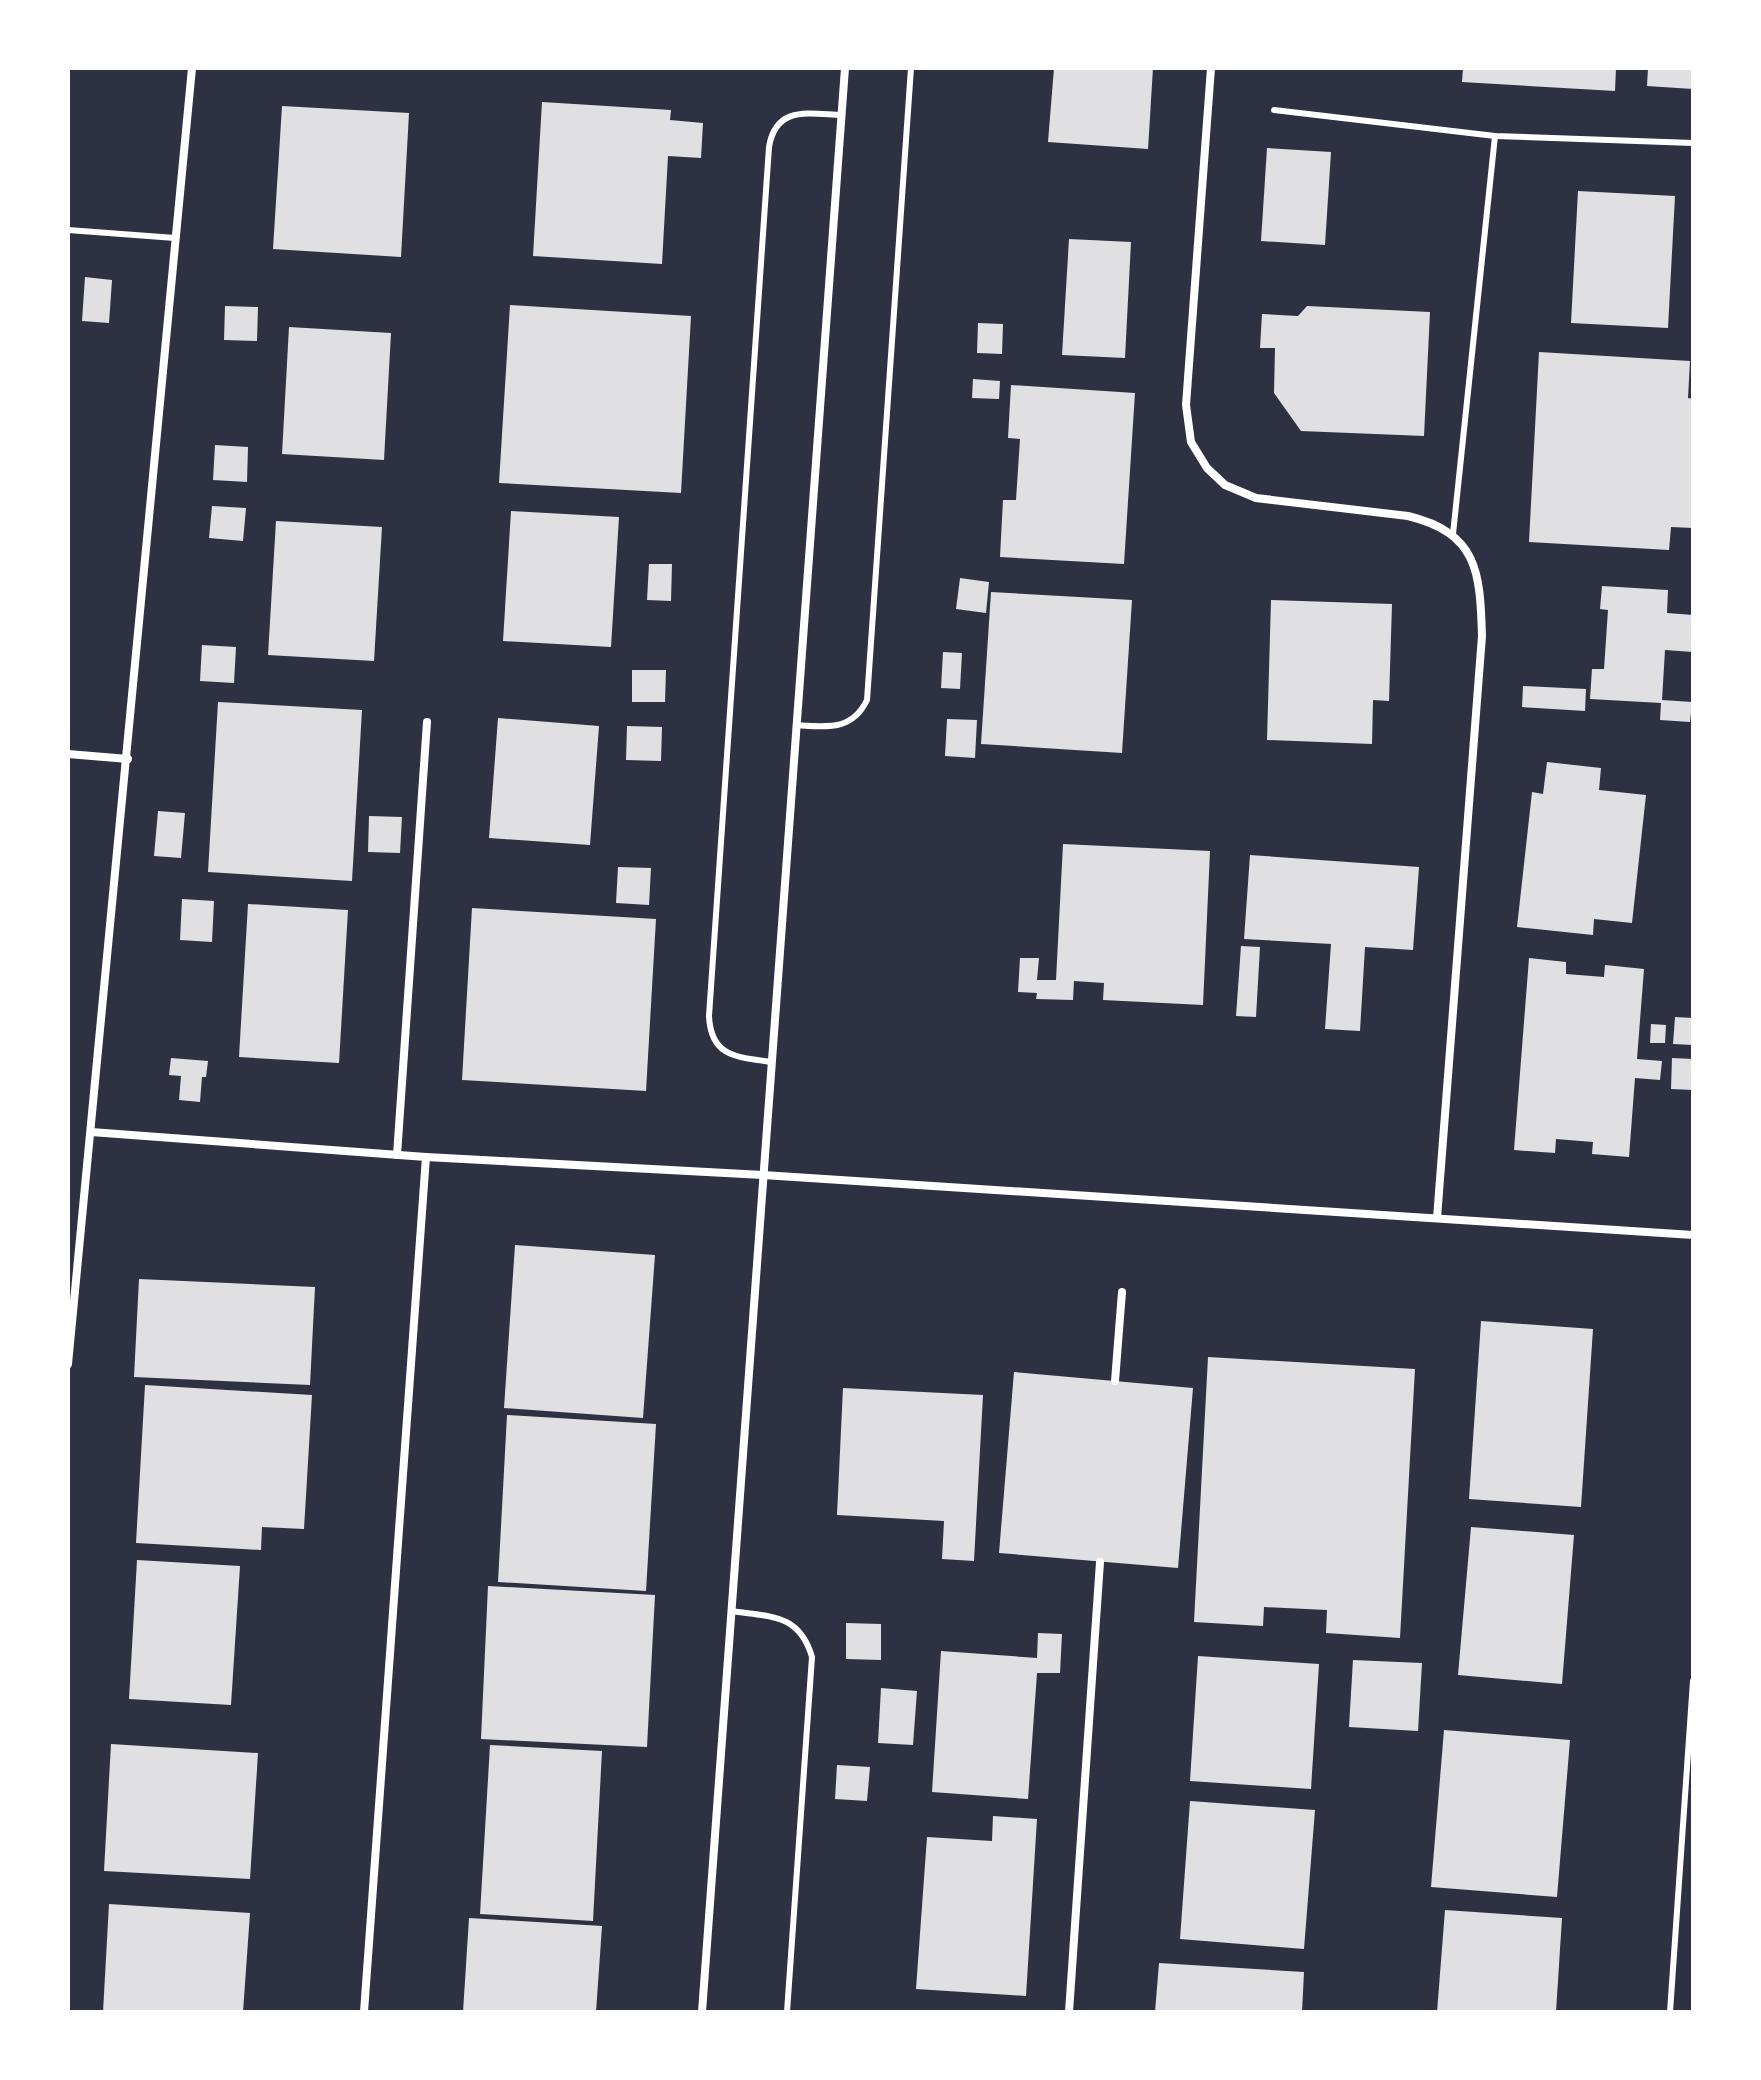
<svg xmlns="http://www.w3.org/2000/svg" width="1761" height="2080" font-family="Overpass,sans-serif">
  <rect width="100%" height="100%" fill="#2d3142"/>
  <g fill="#e0e0e3">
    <path d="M 1054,68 L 1153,68 L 1148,149 L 1048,142 Z"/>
    <path d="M 1463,68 L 1616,68 L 1615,91 L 1462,82 Z"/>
    <path d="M 1648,68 L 1693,68 L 1693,89 L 1647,86 Z"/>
    <path d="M 542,102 L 671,110 L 670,120 L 703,123 L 701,158 L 668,156 L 662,264 L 533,256 Z"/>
    <path d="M 282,106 L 409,113 L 401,257 L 273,249 Z"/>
    <path d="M 1267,148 L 1331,152 L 1325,245 L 1261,241 Z"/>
    <path d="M 1578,191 L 1675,196 L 1668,328 L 1571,323 Z"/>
    <path d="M 1069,239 L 1131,242 L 1125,358 L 1062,355 Z"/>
    <path d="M 85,277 L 112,280 L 109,323 L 82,321 Z"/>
    <path d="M 510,305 L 691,316 L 681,493 L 499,483 Z"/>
    <path d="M 225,306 L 258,307 L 257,341 L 224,340 Z"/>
    <path d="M 1307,306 L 1430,312 L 1424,436 L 1301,431 L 1274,393 L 1275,348 L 1260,348 L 1262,314 L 1298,316 Z"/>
    <path d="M 978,323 L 1003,324 L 1002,354 L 977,353 Z"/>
    <path d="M 289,327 L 391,333 L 384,460 L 282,454 Z"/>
    <path d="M 1539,352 L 1690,361 L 1688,398 L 1693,399 L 1693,528 L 1671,527 L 1669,550 L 1529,542 Z"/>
    <path d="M 973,379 L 1000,381 L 999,399 L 972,398 Z"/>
    <path d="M 1011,385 L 1135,393 L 1124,564 L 1000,557 L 1003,500 L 1016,500 L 1020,439 L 1008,438 Z"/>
    <path d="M 215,445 L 248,447 L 247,482 L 213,480 Z"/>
    <path d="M 212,506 L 246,508 L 243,541 L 209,538 Z"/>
    <path d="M 511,511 L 619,517 L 611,647 L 503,641 Z"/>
    <path d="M 276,521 L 382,527 L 374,661 L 268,655 Z"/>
    <path d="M 649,564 L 672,564 L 671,601 L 647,600 Z"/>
    <path d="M 960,578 L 989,582 L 986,613 L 956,609 Z"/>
    <path d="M 1602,586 L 1668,590 L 1667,613 L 1693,615 L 1693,652 L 1665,650 L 1662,700 L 1692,702 L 1690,722 L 1660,720 L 1661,703 L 1590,699 L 1592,669 L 1604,669 L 1608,610 L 1600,609 Z"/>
    <path d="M 991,592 L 1132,600 L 1122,753 L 981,744 Z"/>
    <path d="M 1271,600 L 1392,604 L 1389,701 L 1373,700 L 1372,744 L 1267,740 Z"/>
    <path d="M 202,645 L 236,647 L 234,683 L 200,681 Z"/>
    <path d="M 943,652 L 962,653 L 960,689 L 941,688 Z"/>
    <path d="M 632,670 L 666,670 L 665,702 L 632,702 Z"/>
    <path d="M 1523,686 L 1586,689 L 1585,711 L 1522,707 Z"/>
    <path d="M 218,702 L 362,710 L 352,881 L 208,872 Z"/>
    <path d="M 498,718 L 599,726 L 590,845 L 489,838 Z"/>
    <path d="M 947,719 L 977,720 L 975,758 L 945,756 Z"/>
    <path d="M 627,726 L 662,727 L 661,761 L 626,760 Z"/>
    <path d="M 1547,762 L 1601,768 L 1599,790 L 1646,795 L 1632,923 L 1594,919 L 1593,935 L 1517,927 L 1532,792 L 1543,794 Z"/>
    <path d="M 158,811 L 185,813 L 181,858 L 154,856 Z"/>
    <path d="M 369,816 L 402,817 L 400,853 L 368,852 Z"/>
    <path d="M 1063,844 L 1210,851 L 1203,1005 L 1103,1000 L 1104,983 L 1074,981 L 1073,1000 L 1036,999 L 1037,993 L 1018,992 L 1020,958 L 1039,958 L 1037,980 L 1056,980 Z"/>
    <path d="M 1250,855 L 1419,867 L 1413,950 L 1365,947 L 1360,1031 L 1325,1029 L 1331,944 L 1244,939 Z"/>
    <path d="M 618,867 L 651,868 L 649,905 L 616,903 Z"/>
    <path d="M 182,899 L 214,901 L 212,942 L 180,940 Z"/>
    <path d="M 248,904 L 348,910 L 339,1063 L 239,1057 Z"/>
    <path d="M 472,908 L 656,919 L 646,1091 L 462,1080 Z"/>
    <path d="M 1241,946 L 1260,947 L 1256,1017 L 1236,1016 Z"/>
    <path d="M 1529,958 L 1566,962 L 1566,974 L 1604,977 L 1605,965 L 1644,969 L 1637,1059 L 1662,1061 L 1660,1080 L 1635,1078 L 1629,1157 L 1592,1154 L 1593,1142 L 1556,1139 L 1555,1153 L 1514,1150 Z"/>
    <path d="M 1675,1017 L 1693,1018 L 1693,1045 L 1673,1044 Z"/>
    <path d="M 1651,1024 L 1666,1025 L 1665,1043 L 1650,1043 Z"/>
    <path d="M 171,1058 L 208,1061 L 206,1077 L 202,1077 L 200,1102 L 179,1100 L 181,1076 L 169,1075 Z"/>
    <path d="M 1672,1058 L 1693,1059 L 1693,1090 L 1671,1089 Z"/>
    <path d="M 515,1245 L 655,1255 L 643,1418 L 504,1408 Z"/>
    <path d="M 139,1279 L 315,1287 L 310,1385 L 134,1377 Z"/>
    <path d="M 1481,1321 L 1593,1329 L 1581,1507 L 1469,1499 Z"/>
    <path d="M 1208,1357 L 1415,1369 L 1400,1638 L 1326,1633 L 1327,1610 L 1264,1607 L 1263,1626 L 1194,1622 Z"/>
    <path d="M 1014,1372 L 1193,1388 L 1178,1568 L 999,1553 Z"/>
    <path d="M 145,1385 L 312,1395 L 304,1529 L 262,1527 L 261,1550 L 136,1543 Z"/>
    <path d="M 843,1388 L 983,1395 L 974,1561 L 942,1559 L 944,1521 L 837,1515 Z"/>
    <path d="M 507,1415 L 656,1424 L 646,1591 L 498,1582 Z"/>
    <path d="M 1471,1527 L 1574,1535 L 1562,1684 L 1458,1675 Z"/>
    <path d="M 137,1560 L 240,1566 L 231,1705 L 129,1699 Z"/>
    <path d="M 488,1586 L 655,1595 L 647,1747 L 481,1739 Z"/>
    <path d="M 846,1623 L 881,1624 L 881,1660 L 846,1659 Z"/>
    <path d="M 1038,1633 L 1062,1634 L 1060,1673 L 1037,1673 L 1028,1799 L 932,1792 L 941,1651 L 1037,1658 Z"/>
    <path d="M 1198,1656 L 1319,1664 L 1311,1789 L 1190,1781 Z"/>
    <path d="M 1353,1660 L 1422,1663 L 1418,1731 L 1349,1727 Z"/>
    <path d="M 881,1688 L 917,1691 L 913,1745 L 878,1743 Z"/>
    <path d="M 1444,1730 L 1570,1740 L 1557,1897 L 1431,1887 Z"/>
    <path d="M 111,1744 L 258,1753 L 250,1879 L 104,1871 Z"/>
    <path d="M 490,1745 L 602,1751 L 593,1921 L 480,1914 Z"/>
    <path d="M 837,1765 L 870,1767 L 867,1801 L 835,1799 Z"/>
    <path d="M 1190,1801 L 1315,1810 L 1304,1949 L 1180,1939 Z"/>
    <path d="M 993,1816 L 1037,1819 L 1026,1996 L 916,1989 L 927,1837 L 992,1841 Z"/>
    <path d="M 109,1904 L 250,1913 L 243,2012 L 103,2012 Z"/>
    <path d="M 1445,1910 L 1562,1918 L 1556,2012 L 1437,2012 Z"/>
    <path d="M 469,1918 L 602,1926 L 596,2012 L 463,2012 Z"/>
    <path d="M 1159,1963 L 1304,1972 L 1302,2012 L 1155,2012 Z"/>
  </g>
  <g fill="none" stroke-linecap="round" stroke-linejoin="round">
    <g stroke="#fff" stroke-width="6">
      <path d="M 1274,110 L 1495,136 L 1693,143"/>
      <path d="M 68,230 L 175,238"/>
      <path d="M 1453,534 L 1495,136"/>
      <path d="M 796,725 C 827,727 852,731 867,700 L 911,68"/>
      <path d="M 772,1062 C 738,1057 711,1058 709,1016 L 769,147 C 776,105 809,114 842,115"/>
      <path d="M 731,1611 C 770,1617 799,1613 812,1657 L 787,2012"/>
      <path d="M 1670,2012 L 1693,1681"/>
    </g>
    <g stroke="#fff" stroke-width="8">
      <path d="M 1211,68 L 1186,405 L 1191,442 L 1207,468 L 1225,485 L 1256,498 L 1408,516 C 1478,533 1480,572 1482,636 L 1437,1218"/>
      <path d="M 68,754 L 128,759"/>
      <path d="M 91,1132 L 426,1157 L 763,1175 L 1693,1235"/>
      <path d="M 397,1155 L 427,722"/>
      <path d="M 68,1364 L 192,68"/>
      <path d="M 1115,1381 L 1122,1292"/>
      <path d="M 364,2012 L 426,1157"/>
      <path d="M 702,2012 L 845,68"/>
      <path d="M 1069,2012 L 1100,1562"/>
    </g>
  </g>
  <rect width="1761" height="2080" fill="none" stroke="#ffffff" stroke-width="140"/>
</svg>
